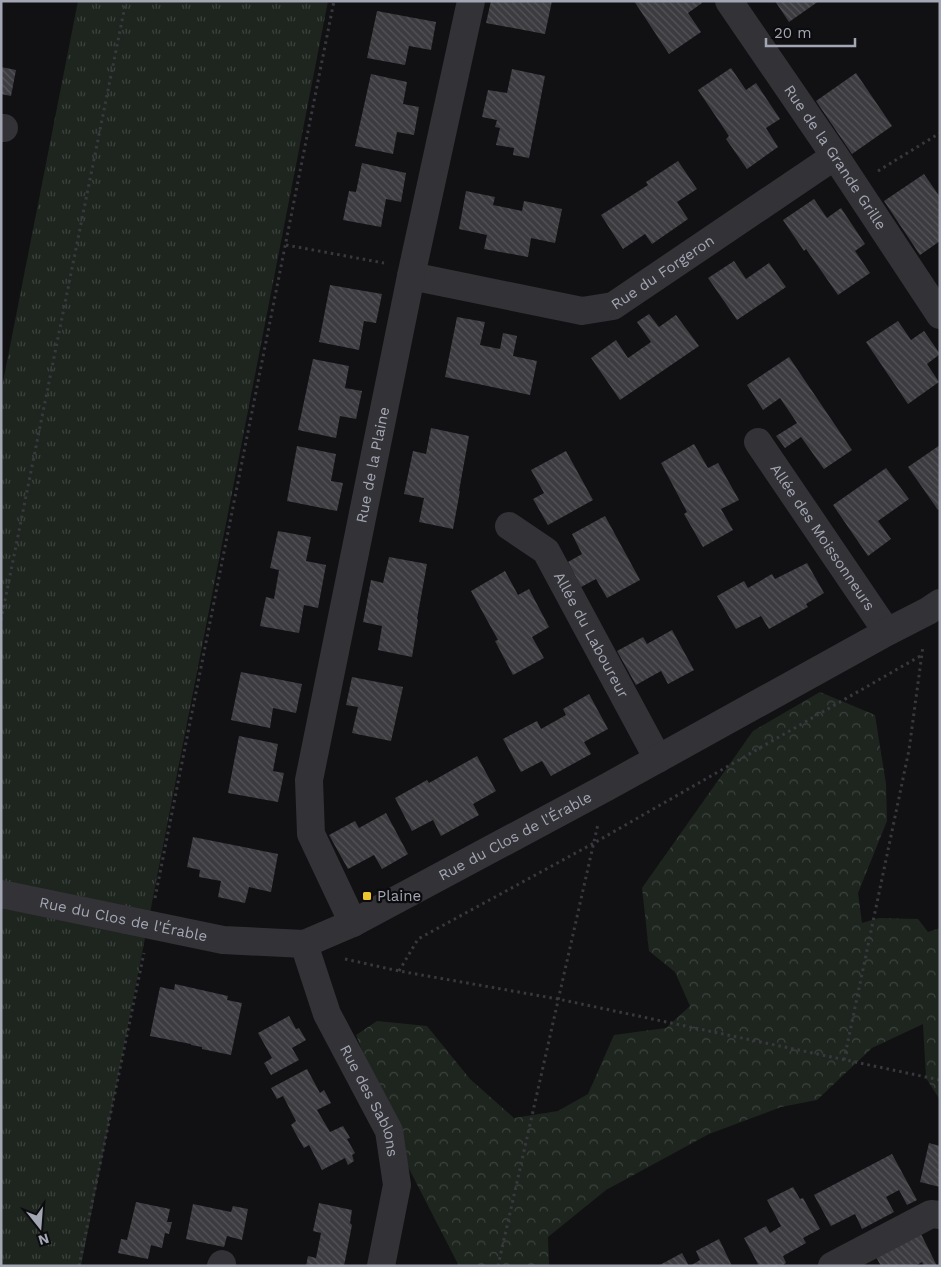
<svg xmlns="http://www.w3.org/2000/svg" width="941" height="1267" font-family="'Work Sans',sans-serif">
  <defs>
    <pattern id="grass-tufts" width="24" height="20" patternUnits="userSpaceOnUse" patternTransform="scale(1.25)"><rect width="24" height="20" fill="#1e251f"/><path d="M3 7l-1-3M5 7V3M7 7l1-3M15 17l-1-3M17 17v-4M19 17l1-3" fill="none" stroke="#3c423d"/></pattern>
    <pattern id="forest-crowns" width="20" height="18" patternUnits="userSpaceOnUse" patternTransform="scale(1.25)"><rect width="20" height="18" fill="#1e251f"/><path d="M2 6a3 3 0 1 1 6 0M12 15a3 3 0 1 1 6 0" fill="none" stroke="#3c423d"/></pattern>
    <pattern id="building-back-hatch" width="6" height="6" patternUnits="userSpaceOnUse" patternTransform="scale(1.25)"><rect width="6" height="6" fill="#3b3b40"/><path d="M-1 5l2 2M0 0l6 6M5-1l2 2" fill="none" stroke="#545459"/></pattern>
  </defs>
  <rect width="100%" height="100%" fill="#111113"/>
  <path fill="url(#grass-tufts)" d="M 78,1 L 328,1 L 81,1266 L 1,1266 L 1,392 Z"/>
  <path fill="url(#forest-crowns)" d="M 820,692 L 875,715 L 886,784 L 887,821 L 858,893 L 862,923 L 879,918 L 918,919 L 928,932 L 940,928 L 940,1100 L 926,1078 L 923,1024 L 872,1048 L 817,1100 L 781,1107 L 709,1134 L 606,1190 L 548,1237 L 549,1266 L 459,1266 L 404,1159 L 356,1035 L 377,1021 L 427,1026 L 470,1079 L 514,1118 L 558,1111 L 588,1094 L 614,1035 L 666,1028 L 690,1006 L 675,972 L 649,951 L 642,888 L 753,731 Z"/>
  <g fill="url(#building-back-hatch)">
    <path d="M 491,1 L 552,1 L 545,34 L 486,23 Z"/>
    <path d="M 634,1 L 701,1 L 702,3 L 688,13 L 701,32 L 669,54 Z"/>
    <path d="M 775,1 L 819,1 L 789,22 Z"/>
    <path d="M 377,11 L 436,22 L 431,50 L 409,46 L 405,65 L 367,58 Z"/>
    <path d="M 1,67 L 16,70 L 11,96 L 1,94 Z"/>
    <path d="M 731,68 L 746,90 L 756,83 L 780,119 L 766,128 L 778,147 L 747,169 L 726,139 L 729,136 L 698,90 Z"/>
    <path d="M 512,69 L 545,76 L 529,158 L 513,155 L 514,148 L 496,145 L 500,128 L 495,127 L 497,120 L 482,117 L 488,90 L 507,93 Z"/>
    <path d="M 856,73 L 892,126 L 852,154 L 816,101 Z"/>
    <path d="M 371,74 L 407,82 L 403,104 L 419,107 L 414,135 L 397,132 L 393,154 L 355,146 Z"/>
    <path d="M 678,161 L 697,189 L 677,202 L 688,219 L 652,244 L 645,234 L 623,249 L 601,215 L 648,185 L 646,182 Z"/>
    <path d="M 362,163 L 406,173 L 401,202 L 386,199 L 381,227 L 343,220 L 349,191 L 356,192 Z"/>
    <path d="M 924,174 L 940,197 L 940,241 L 920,255 L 884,201 Z"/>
    <path d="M 466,191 L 495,197 L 493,205 L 522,211 L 524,201 L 562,209 L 555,243 L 531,238 L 528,257 L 484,249 L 487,235 L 459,229 Z"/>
    <path d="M 814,199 L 827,218 L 841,208 L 865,244 L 855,251 L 870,273 L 838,295 L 806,249 L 804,251 L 783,220 Z"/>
    <path d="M 734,261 L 746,279 L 769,263 L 786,287 L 737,320 L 708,278 Z"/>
    <path d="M 330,285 L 382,294 L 376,323 L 364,321 L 359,350 L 319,342 Z"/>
    <path d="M 649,314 L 659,327 L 676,315 L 699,346 L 620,400 L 591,358 L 616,340 L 628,358 L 651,342 L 637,322 Z"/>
    <path d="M 457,317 L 485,322 L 480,345 L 500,349 L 503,333 L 517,336 L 513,356 L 537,361 L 530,395 L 445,377 Z"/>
    <path d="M 898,321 L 911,340 L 924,331 L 940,354 L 927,364 L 939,382 L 908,404 L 866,342 Z"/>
    <path d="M 789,357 L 852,450 L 824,469 L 801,437 L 785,448 L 776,436 L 797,423 L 780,398 L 763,410 L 747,385 Z"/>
    <path d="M 313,359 L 349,366 L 345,388 L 362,391 L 356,419 L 340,416 L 336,438 L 298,430 Z"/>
    <path d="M 431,428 L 469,436 L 459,491 L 460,491 L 453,529 L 419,522 L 424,498 L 404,494 L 413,451 L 426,454 Z"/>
    <path d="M 694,444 L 708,468 L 718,463 L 739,500 L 721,509 L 733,530 L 703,547 L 684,514 L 687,512 L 661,463 Z"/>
    <path d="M 940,445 L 940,508 L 938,510 L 908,467 Z"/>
    <path d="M 297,446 L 336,454 L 331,481 L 343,483 L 337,511 L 287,501 Z"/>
    <path d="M 566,451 L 593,500 L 548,525 L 533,499 L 544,493 L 531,470 Z"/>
    <path d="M 886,468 L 909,499 L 878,521 L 891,539 L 868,556 L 833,505 Z"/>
    <path d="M 605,516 L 640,580 L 607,598 L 596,579 L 581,587 L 568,562 L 582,554 L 572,534 Z"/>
    <path d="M 278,531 L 311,537 L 306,561 L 326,565 L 318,608 L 304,605 L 299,633 L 260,626 L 266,597 L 274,599 L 279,570 L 270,568 Z"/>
    <path d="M 389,557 L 427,564 L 417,619 L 418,620 L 412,657 L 378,650 L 382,626 L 363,622 L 371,580 L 383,583 Z"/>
    <path d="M 807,563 L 824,593 L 806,604 L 808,607 L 769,629 L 761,616 L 736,629 L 717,596 L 744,581 L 748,588 L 772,574 L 775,579 Z"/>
    <path d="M 505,571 L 518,595 L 529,589 L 549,627 L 532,637 L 544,658 L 513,675 L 495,641 L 498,640 L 471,591 Z"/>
    <path d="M 672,630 L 694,670 L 668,684 L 661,671 L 636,685 L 617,651 L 643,637 L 647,644 Z"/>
    <path d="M 241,672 L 302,684 L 296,713 L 273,708 L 270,728 L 231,720 Z"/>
    <path d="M 352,677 L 403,687 L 391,741 L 352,733 L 358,707 L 346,705 Z"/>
    <path d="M 589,694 L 608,729 L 584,742 L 591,754 L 551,776 L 542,761 L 521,772 L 503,739 L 537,721 L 541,729 L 566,715 L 563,709 Z"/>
    <path d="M 239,736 L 278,744 L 273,771 L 284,773 L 278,802 L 228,793 Z"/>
    <path d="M 477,756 L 496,791 L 473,804 L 479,815 L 441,836 L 433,820 L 412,831 L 395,798 L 427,780 L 429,783 Z"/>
    <path d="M 386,813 L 408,854 L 382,869 L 374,855 L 348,869 L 329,835 L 355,821 L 359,828 Z"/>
    <path d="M 193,837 L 278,854 L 271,892 L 249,887 L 245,903 L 218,897 L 221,881 L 199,877 L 200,870 L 187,867 Z"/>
    <path d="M 175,984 L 228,996 L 227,1000 L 242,1003 L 231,1055 L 202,1049 L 202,1047 L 191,1045 L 191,1044 L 150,1036 L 160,987 L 174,990 Z"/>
    <path d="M 289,1016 L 296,1029 L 299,1028 L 306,1040 L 292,1048 L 299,1060 L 271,1075 L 264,1063 L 272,1058 L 258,1033 Z"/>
    <path d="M 307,1069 L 320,1093 L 324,1090 L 331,1103 L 317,1110 L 330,1132 L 343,1126 L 349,1136 L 350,1138 L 347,1139 L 355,1153 L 352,1155 L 354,1161 L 348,1165 L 345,1158 L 322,1170 L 309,1145 L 304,1148 L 297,1136 L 291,1125 L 296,1121 L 283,1096 L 277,1099 L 271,1088 Z"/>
    <path d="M 929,1143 L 940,1146 L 940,1187 L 920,1182 Z"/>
    <path d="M 892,1154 L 917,1200 L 907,1205 L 899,1190 L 886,1197 L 894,1212 L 862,1229 L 855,1214 L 831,1226 L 814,1195 Z"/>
    <path d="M 793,1187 L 800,1199 L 803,1198 L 820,1229 L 803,1238 L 806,1243 L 783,1256 L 786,1263 L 781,1266 L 759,1266 L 744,1238 L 766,1226 L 770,1233 L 781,1226 L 767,1200 Z"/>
    <path d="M 136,1202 L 170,1209 L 167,1222 L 172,1222 L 169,1234 L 165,1233 L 162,1248 L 151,1245 L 148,1259 L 118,1253 L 121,1239 L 127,1240 Z"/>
    <path d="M 319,1203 L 352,1210 L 350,1223 L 352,1225 L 344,1266 L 306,1266 L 308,1256 L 316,1258 L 321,1233 L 313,1231 Z"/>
    <path d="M 193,1204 L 231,1212 L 233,1206 L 248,1209 L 242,1240 L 227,1236 L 224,1247 L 186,1239 Z"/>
    <path d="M 921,1234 L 937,1266 L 924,1266 L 922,1262 L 915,1266 L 881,1266 L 876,1257 Z"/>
    <path d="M 719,1239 L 732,1266 L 690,1266 L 700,1260 L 696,1251 Z"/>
    <path d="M 682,1253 L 689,1266 L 658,1266 Z"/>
  </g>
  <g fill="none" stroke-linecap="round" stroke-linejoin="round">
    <g stroke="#38393e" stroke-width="3" stroke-dasharray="2.5 4" stroke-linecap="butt">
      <path d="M 878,171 L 940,133"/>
      <path d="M 286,245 L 384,263"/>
      <path d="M 1,620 L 126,1"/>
      <path d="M 155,898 L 334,1"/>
      <path d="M 345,959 L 399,971 L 558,999 L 940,1080"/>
      <path d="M 399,971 L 418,939 L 594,843 L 922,655"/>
      <path d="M 844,1060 L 909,750 L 923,646"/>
      <path d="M 79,1266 L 144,953"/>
      <path d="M 498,1266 L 598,824"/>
    </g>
    <g stroke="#323237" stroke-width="28">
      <path id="s1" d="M 729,1 L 835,156 L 940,315"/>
      <path d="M 1,128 L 4,128"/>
      <path id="s2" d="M 411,276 L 582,311 L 613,306 L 835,156"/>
      <path id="s3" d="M 758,442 L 887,632"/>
      <path id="s4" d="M 509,526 L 546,551 L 658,759"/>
      <path id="s5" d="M 1,894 L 223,940 L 304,944 L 353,923 L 607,787 L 887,632 L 928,611 L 940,603"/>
      <path id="s6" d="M 353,923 L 311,834 L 309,780 L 411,276 L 471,1"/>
      <path id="s7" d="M 304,944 L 327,1014 L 389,1131 L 397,1185 L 381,1266"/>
      <path d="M 221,1266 L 222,1264"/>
      <path d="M 832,1266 L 931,1214 L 940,1215"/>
    </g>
  </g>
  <rect fill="#eec52e" stroke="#0c0c0e" stroke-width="2" x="362" y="891" width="10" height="10" rx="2.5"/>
  <g text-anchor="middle" stroke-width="4.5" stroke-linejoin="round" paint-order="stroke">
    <g font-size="15" fill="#a3a6b3" stroke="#0c0c0e">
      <text dy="5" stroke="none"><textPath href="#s1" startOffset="189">Rue de la Grande Grille</textPath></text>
      <text dy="5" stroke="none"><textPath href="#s2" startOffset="266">Rue du Forgeron</textPath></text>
      <text dy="5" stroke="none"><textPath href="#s6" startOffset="474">Rue de la Plaine</textPath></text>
      <text dy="5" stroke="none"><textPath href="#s3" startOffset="115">Allée des Moissonneurs</textPath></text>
      <text dy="5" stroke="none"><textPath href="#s4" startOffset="140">Allée du Laboureur</textPath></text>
      <text dy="5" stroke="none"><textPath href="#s5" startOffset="545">Rue du Clos de l'Érable</textPath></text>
      <text dy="5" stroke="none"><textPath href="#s5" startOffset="125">Rue du Clos de l'Érable</textPath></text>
      <text dy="5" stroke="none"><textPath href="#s7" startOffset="171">Rue des Sablons</textPath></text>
    </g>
    <g font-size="15" fill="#a3a6b3" stroke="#0c0c0e" text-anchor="start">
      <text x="377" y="901">Plaine</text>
    </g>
  </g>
  <rect width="941" height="1267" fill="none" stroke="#a3a6b3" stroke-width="5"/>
  <g transform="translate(40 1227) rotate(163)" stroke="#0c0c0e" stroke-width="4" paint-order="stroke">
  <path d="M0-4L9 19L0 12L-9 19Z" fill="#a3a6b3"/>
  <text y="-8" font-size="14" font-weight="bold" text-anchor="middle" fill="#a3a6b3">N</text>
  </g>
  <path d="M766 38v8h89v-8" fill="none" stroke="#a3a6b3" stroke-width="2.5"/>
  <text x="774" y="38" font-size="15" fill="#a3a6b3" stroke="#0c0c0e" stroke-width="4" paint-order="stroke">20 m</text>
</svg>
